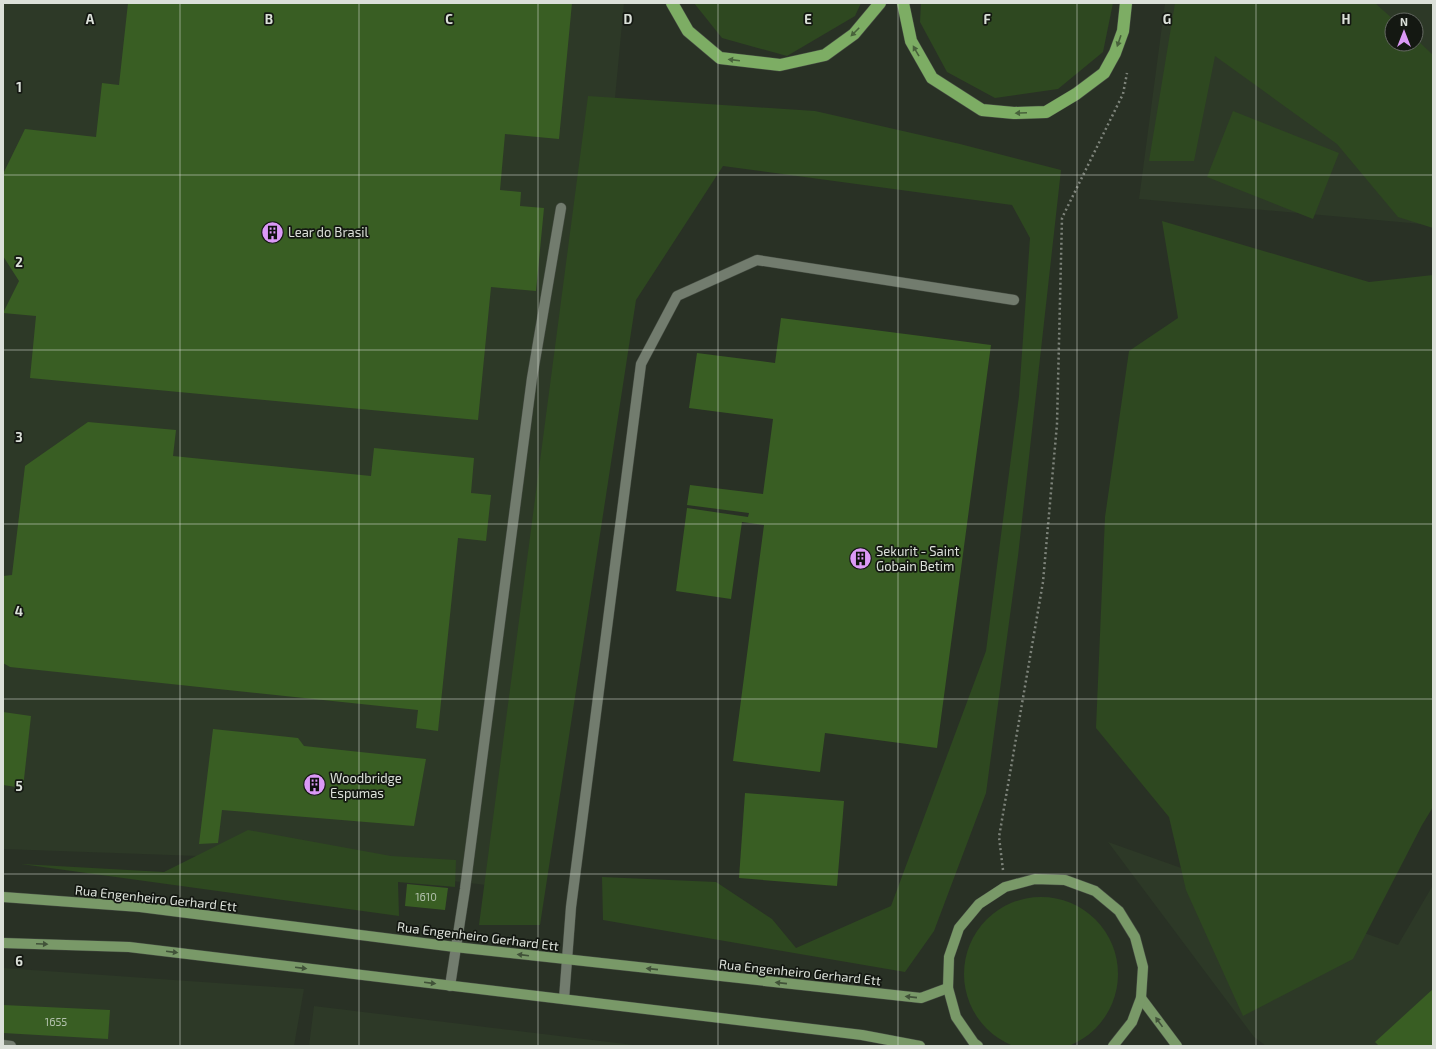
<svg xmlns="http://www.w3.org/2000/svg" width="1436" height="1049" font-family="'Exo 2',sans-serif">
  <rect width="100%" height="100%" fill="#293125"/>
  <g fill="#2d3927" fill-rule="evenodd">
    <path d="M 3,3 L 624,3 L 615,98 L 520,889 L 254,858 L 3,849 Z"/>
    <path d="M 1165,3 L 1433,3 L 1433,225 L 1139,199 ZM 1392,20 L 1416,20 L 1416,44 L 1392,44 Z"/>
    <path d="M 1108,842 L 1398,945 L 1433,885 L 1433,1046 L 1266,1046 L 1254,1037 Z"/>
    <path d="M 3,968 L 304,989 L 294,1046 L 3,1046 Z"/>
    <path d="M 314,1006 L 642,1046 L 309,1046 Z"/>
  </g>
  <g fill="#2e4820">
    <path d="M 694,3 L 861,3 L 855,16 L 787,56 L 722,38 Z"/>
    <path d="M 921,3 L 1113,3 L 1103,52 L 1058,89 L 995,98 L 947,72 L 920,22 Z"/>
    <path d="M 1175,3 L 1375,3 L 1394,20 L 1392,20 L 1392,44 L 1416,44 L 1416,39 L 1433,55 L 1433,228 L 1398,217 L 1337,144 L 1215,56 L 1194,161 L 1149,161 Z"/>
    <path d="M 588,96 L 815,111 L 960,144 L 1061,170 L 1018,556 L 986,793 L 934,931 L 905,972 L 603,920 L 602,877 L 716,882 L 772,919 L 796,948 L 891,906 L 986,651 L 1019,396 L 1030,238 L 1012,205 L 723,166 L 636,300 L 540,925 L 479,925 Z"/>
    <path d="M 1233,111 L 1339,153 L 1313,219 L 1207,177 Z"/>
    <path d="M 1162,221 L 1369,282 L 1433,275 L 1433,807 L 1422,825 L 1353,959 L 1243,1016 L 1186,890 L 1169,817 L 1096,728 L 1105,517 L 1129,351 L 1178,318 Z"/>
    <path d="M 248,830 L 391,856 L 456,860 L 455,887 L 398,882 L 399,916 L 21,864 L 164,872 Z"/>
    <circle cx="1041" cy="974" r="77"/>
  </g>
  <g fill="#395e23">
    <path d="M 128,3 L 572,3 L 559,139 L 505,134 L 500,190 L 521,192 L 520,206 L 544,208 L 536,291 L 491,287 L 478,420 L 30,378 L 36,316 L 3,313 L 19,281 L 3,256 L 3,174 L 25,129 L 96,137 L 102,83 L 119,85 Z"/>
    <path d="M 781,318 L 991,345 L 937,748 L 825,733 L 820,772 L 733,761 L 764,525 L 742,522 L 731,599 L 676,591 L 687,508 L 748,517 L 749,513 L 687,505 L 690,485 L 763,494 L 773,419 L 689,408 L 697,353 L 775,363 Z"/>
    <path d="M 88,422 L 176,430 L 173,456 L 371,476 L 374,448 L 474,458 L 471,493 L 491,495 L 486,541 L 458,538 L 438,731 L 416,728 L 418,710 L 10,667 L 3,663 L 3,576 L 12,575 L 25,466 Z"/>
    <path d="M 3,712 L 31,716 L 23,788 L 3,785 Z"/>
    <path d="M 213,729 L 298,738 L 304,746 L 426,759 L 414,826 L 222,810 L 218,843 L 199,844 Z"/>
    <path d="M 745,793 L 844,801 L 837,886 L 739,878 Z"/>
    <path d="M 407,884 L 448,888 L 445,910 L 405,906 Z"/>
    <path d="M 1433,989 L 1433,1046 L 1379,1046 L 1375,1042 Z"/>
    <path d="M 3,1005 L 110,1010 L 108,1039 L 3,1033 Z"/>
  </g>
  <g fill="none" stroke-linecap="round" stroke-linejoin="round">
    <defs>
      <g id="minor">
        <path d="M 450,986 L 465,889 L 532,378 L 561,208"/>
        <path d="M 564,999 L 571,907 L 641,364 L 677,296 L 757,260 L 1014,300"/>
        <path d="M 3,1045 L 11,1046"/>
      </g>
      <g id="major">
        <path d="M 3,897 L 140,907 L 455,947 L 921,998 L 948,988"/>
        <path d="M 3,943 L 129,947 L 862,1035 L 920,1046"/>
        <path d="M 1141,998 L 1177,1046"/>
        <path d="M 978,1046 L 974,1043 L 956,1017 L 948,988 L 949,957 L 959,928 L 979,904 L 1005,887 L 1035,879 L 1065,880 L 1095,891 L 1119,911 L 1135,937 L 1143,967 L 1141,998 L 1132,1022 L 1113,1046"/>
      </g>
      <g id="highway">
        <path d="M 672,3 L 688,31 L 720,58 L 780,65 L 825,55 L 854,34 L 880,3"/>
        <path d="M 903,3 L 911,41 L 932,78 L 982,110 L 1014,113 L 1046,112 L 1076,94 L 1104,73 L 1115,53 L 1123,31 L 1126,3"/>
      </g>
    </defs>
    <use href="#minor" stroke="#464d43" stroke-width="11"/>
    <use href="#major" stroke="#464d43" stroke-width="11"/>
    <use href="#highway" stroke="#464d43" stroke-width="13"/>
    <path stroke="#7e847b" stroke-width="2.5" stroke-dasharray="2 3" stroke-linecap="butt" d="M 1003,870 L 999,837 L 1043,582 L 1057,424 L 1062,218 L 1123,94 L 1127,73"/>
    <use href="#minor" stroke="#727c6e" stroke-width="10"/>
    <use href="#major" stroke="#799968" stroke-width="10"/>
    <use href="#highway" stroke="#7dad64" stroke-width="12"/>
  </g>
  <defs><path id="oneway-solid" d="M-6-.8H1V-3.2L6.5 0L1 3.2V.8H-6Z"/></defs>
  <g fill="#48623b">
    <use href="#oneway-solid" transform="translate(855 32) rotate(135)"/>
    <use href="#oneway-solid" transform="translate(1119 41) rotate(109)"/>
    <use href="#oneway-solid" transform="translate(916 51) rotate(-120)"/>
    <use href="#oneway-solid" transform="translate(734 60) rotate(-173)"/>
    <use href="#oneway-solid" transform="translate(1021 113) rotate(178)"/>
  </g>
  <g fill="#415239">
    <use href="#oneway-solid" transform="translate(42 944) rotate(2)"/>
    <use href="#oneway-solid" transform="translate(172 952) rotate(7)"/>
    <use href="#oneway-solid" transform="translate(523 955) rotate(-173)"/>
    <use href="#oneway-solid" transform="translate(301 968) rotate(7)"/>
    <use href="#oneway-solid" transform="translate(652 969) rotate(-174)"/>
    <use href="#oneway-solid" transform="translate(430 983) rotate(7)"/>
    <use href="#oneway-solid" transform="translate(781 983) rotate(-174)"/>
    <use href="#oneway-solid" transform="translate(911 997) rotate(-174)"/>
    <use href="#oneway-solid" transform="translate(1159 1022) rotate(-126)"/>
  </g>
  <path fill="none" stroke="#dbe0d9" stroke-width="1" stroke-opacity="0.55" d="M 180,3 L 180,1046M 359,3 L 359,1046M 538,3 L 538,1046M 718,3 L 718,1046M 898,3 L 898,1046M 1077,3 L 1077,1046M 1256,3 L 1256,1046M 3,175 L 1433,175M 3,350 L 1433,350M 3,524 L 1433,524M 3,699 L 1433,699M 3,874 L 1433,874"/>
  <defs>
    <symbol id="building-disc" viewBox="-11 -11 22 22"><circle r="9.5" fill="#db99f6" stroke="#141812"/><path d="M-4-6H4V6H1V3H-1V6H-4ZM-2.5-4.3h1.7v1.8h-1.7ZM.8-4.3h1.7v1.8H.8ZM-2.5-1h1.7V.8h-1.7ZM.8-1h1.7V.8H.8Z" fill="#111"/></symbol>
  </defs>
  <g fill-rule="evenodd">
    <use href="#building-disc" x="260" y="220" width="25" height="25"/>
    <use href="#building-disc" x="848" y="546" width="25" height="25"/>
    <use href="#building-disc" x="302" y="772" width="25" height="25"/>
  </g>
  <g text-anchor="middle" stroke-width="3.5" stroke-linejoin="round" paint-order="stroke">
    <g font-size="11" fill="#b2c0ac">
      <text x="426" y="901">1610</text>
      <text x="56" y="1026">1655</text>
    </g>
    <g font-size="13" fill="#dbe0d9" stroke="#141812" text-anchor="start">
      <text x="288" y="237">Lear do Brasil</text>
      <text x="876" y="556">Sekurit - Saint<tspan x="876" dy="15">Gobain Betim</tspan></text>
      <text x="330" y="783">Woodbridge<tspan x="330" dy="15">Espumas</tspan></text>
    </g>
    <g font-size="13" fill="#dbe0d9" stroke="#141812">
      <text transform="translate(156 898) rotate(6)" y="5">Rua Engenheiro Gerhard Ett</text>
      <text transform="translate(478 936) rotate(7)" y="5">Rua Engenheiro Gerhard Ett</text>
      <text transform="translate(800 972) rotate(6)" y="5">Rua Engenheiro Gerhard Ett</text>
    </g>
  </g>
  <g font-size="13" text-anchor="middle" font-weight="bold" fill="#dbe0d9" stroke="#141812" stroke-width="3.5" stroke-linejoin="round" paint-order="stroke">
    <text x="90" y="24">A</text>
    <text x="269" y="24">B</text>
    <text x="449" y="24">C</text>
    <text x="628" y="24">D</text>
    <text x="808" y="24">E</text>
    <text x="987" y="24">F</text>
    <text x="1167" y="24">G</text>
    <text x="1346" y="24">H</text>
    <text x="19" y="92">1</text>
    <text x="19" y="267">2</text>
    <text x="19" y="442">3</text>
    <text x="19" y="616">4</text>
    <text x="19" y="791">5</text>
    <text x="19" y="966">6</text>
  </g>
  <rect width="1436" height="1049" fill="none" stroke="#dbe0d9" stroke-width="8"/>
  <g transform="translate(1404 32)"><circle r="19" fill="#141812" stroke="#646862"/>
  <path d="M0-3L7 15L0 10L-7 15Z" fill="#db99f6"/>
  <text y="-6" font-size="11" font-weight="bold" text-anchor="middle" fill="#dbe0d9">N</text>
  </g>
</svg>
